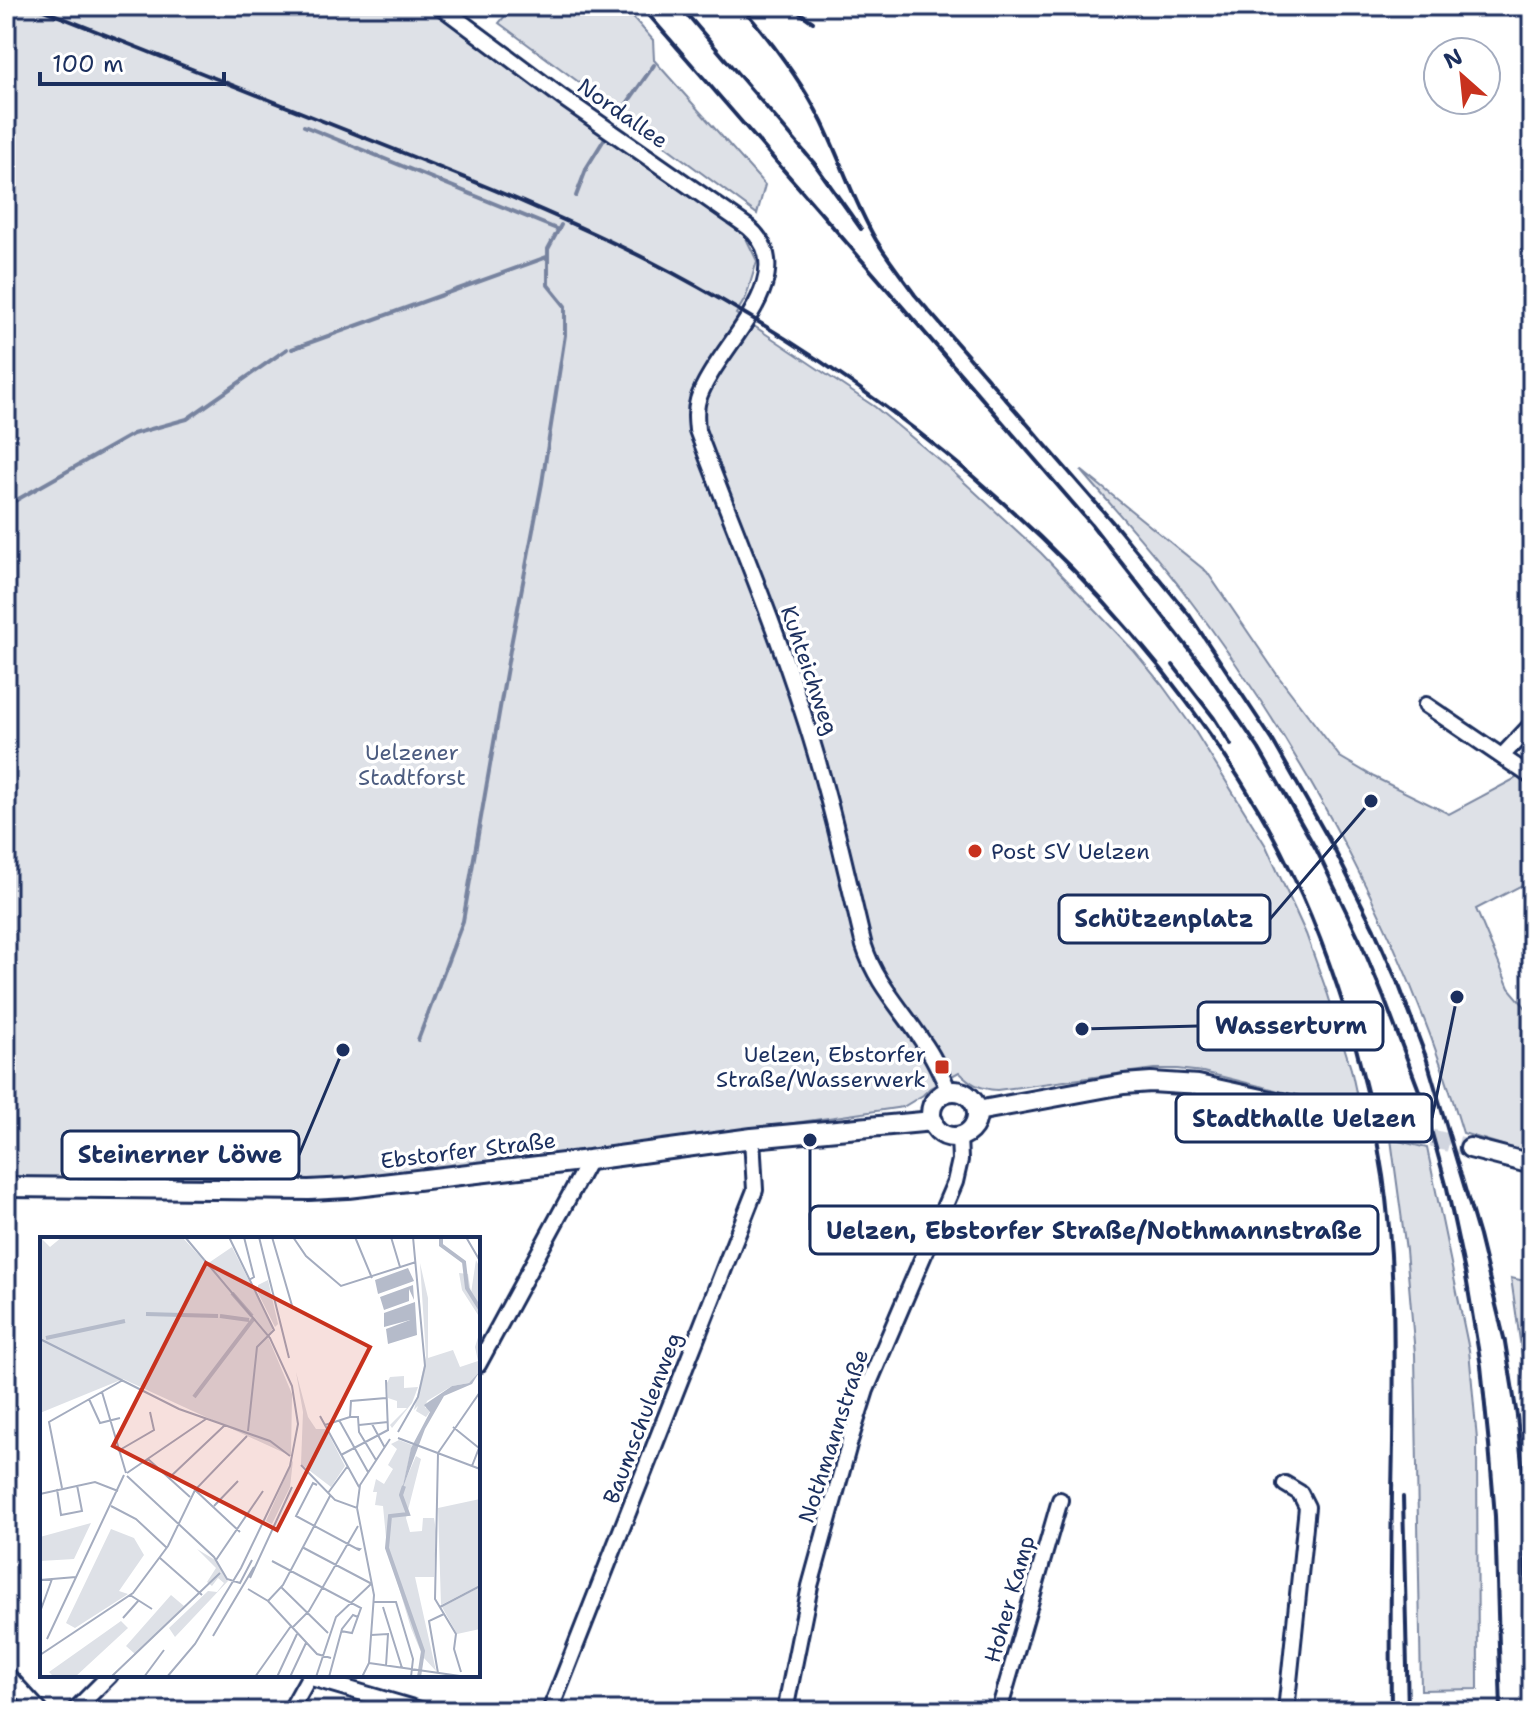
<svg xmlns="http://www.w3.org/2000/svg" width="1538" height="1717" font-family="'Shantell Sans',sans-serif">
  <rect width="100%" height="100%" fill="#fff"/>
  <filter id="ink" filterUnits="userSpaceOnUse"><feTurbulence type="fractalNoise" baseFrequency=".0125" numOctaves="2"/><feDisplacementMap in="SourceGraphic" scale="16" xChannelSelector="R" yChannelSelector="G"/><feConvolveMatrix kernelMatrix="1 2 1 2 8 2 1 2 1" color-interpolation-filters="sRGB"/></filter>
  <g filter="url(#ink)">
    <g fill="#dee1e7" stroke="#7c88a2" stroke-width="2">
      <path d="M 6,6 L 432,6 L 744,234 L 757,261 L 746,297 L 736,314 L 875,407 L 950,469 L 1041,553 L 1134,651 L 1162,685 L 1193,728 L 1266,846 L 1306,934 L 1328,995 L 1351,1069 L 1360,1111 L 1203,1072 L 1177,1069 L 1154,1069 L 997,1090 C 980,1089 971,1084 959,1072 L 930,1088 L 923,1095 L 903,1107 L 588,1153 L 311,1182 L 6,1178 Z"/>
      <path d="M 513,6 L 623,6 L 653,40 L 654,60 L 765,185 L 757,214 L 499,23 Z"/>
      <path d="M 1081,470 L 1207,572 L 1278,676 L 1340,757 L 1374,777 L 1449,814 L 1518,777 L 1532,787 L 1532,880 L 1476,909 L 1509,988 L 1532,1015 L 1532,1154 L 1463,1133 C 1406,941 1305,750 1183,591 C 1151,549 1115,510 1081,470 Z"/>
      <path d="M 1391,1139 L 1427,1148 L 1469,1350 L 1477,1440 L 1478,1689 L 1421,1690 L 1415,1354 L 1406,1250 Z"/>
      <path d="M 1511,1278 L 1529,1282 L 1532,1284 L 1532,1425 Z"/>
    </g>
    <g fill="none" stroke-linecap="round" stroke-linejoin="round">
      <g stroke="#77839f" stroke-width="4">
        <path d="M 621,112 L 654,65"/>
        <path d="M 304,126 L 559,230"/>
        <path d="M 576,196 L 587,167 L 605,138"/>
        <path d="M 292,349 L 547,257"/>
        <path d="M 6,506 L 133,434 L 187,419 L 287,349"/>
        <path d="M 418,1040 L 463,921 L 510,650 L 542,483 L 565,335 L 565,306 L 548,285 L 548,249 L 561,225"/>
      </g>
      <path stroke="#d1d5df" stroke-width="18" stroke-dasharray="18 9" stroke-linecap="butt" d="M 1353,1119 L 1470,1148"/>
      <defs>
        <g id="minor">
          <path d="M 440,6 L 563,98 L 748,227 C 807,277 714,348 698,400 C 695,410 696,420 697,430 C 732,524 772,616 802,710 C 828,788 845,867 864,946 C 876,984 902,1009 923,1042 C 934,1057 942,1075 949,1092"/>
          <path d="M 1426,705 L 1532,777"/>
          <path d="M 1502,756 L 1532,724"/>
          <path d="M 478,1365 L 589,1160"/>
          <path d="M 1285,1484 L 1300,1493 L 1307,1507 L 1286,1711"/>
          <path d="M 6,1674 L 40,1711"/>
          <path d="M 308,1677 L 424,1711"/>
          <path d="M 74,1711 L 110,1675"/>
          <path d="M 290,1711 L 310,1675"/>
          <path d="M 550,1711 L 755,1190 L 752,1138"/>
          <path d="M 785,1711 L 810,1586 L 850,1441 L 866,1390 L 955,1182 L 960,1160 L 959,1136"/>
          <path d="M 999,1711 L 1060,1500"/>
        </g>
        <g id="major">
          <circle cx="954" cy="1114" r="23"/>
          <path d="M 977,1111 L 1124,1084 L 1151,1082 L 1198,1085 L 1353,1119"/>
          <path d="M 1470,1148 L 1532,1164"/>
          <path d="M 6,1187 L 309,1190 L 348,1188 L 589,1160 L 752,1138 L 933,1121"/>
        </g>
      </defs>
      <use href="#minor" stroke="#1b2f5e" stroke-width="20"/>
      <use href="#major" stroke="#1b2f5e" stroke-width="24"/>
      <use href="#minor" stroke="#fff" stroke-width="14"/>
      <use href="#major" stroke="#fff" stroke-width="18"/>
      <g stroke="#1b2f5e" stroke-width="4">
        <path d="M 33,6 C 146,51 260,96 373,141 C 474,181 577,222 673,273 C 906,398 1123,580 1258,809 C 1321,916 1365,1054 1383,1176 C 1396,1264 1394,1355 1393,1443 C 1391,1533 1390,1622 1391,1711"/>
        <path d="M 641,6 L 1091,524 L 1207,672 L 1259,749 L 1316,849 L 1359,938 L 1384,998 L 1423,1101 L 1447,1188 L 1466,1277 L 1481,1366 L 1489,1445 L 1495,1516 L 1501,1711"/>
        <path d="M 680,6 L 814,163 L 861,229"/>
        <path d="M 741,6 C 772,42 801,80 822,122 C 841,161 854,202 876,240 C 888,259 902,277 915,295 L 1116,526 L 1190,616 L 1273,741 L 1332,845 L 1374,929 L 1400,988 L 1426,1057 L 1479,1236 L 1505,1342 L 1517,1416 L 1523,1473 L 1528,1711"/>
        <path d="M 790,6 L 813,22"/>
        <path d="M 1173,665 L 1214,718 L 1231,745"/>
        <path d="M 1403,1497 L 1408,1711"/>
      </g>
    </g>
  </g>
  <g fill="#c8321e" stroke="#fff" stroke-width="3">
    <circle cx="975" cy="851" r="8"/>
    <rect x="934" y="1059" width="16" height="16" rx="4"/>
  </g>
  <g text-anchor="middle" stroke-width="7" stroke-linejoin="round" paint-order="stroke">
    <g font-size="22" fill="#1b2f5e" stroke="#fff">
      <text transform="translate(623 113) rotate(35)" y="8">Nordallee</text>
      <text transform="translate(810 670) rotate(71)" y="8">Kuhteichweg</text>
      <text transform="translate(468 1150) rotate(-7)" y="8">Ebstorfer Straße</text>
      <text transform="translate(642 1418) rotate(-69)" y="8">Baumschulenweg</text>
      <text transform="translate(833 1436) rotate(-72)" y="8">Nothmannstraße</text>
      <text transform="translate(1009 1599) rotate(-74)" y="8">Hoher Kamp</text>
    </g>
    <g font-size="22" fill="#4c5c80" stroke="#fff">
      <text x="412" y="760">Uelzener<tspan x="412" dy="25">Stadtforst</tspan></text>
    </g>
    <g font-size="22" fill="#1b2f5e" stroke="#fff" text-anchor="start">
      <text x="991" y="859">Post SV Uelzen</text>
      <text x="926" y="1062" text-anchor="end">Uelzen, Ebstorfer<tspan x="926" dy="25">Straße/Wasserwerk</tspan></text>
    </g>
  </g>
  <g transform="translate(40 1237)">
    <rect width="440" height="440" fill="#fff"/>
    <path d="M 0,0 L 10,10 L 22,0 L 142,0 L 167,27 L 192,10 L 233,91 L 228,100 L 252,157 L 251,219 L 83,142 L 0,176 ZM 436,23 L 440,31 L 440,81 L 422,53 L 419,36 L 428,37 L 431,56 ZM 380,26 L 388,61 L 388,121 L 413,113 L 420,130 L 438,124 L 435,110 L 440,94 L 440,134 L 429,146 L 412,149 L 387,164 L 385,171 L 398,163 L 386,180 L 376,174 L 378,169 L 374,173 L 386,119 ZM 228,43 L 238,87 L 235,90 L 218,56 L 218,48 ZM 256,135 L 268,180 L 276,192 L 286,192 L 305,229 L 291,250 L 261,227 L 263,175 ZM 364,139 L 364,151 L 378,150 L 372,166 L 352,191 L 350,188 L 367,171 L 357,171 L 357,164 L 348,161 L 347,146 L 350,140 ZM 359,203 L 372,208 L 363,249 L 376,219 L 381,222 L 366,281 L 370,295 L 382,294 L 383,281 L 394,281 L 396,294 L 394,340 L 375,340 L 396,434 L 383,420 L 371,391 L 347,311 L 343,269 L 335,268 L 337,255 L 333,255 L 336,242 L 344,247 L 353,232 L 348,228 L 357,212 L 351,207 ZM 253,223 L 250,250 L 232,287 L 226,284 ZM 440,262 L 440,348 L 401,368 L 398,271 ZM 51,286 L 34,322 L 0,324 L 0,300 ZM 71,292 L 94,301 L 104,318 L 79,354 L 88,357 L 35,391 L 26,386 ZM 157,312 L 175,323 L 188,344 L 135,400 L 129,391 L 168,354 L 177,355 L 184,346 L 178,341 L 172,349 L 167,345 L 176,331 ZM 440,350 L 440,392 L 417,397 L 402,370 ZM 131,358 L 144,369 L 95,417 L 86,409 ZM 81,384 L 88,391 L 35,440 L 14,440 L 9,435 Z" fill="#dee1e7"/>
    <path d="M 368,31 L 374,44 L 338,57 L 335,43 ZM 373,48 L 374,63 L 369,52 L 369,64 L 344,73 L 340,60 ZM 375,65 L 377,98 L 348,107 L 346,92 L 370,83 L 344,90 L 344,76 ZM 440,134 L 432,147 L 404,159 L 385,192 L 362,253 L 371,211 L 390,175 L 384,168 L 412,149 L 429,146 Z" fill="#b5bbca"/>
    <path fill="none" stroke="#b5bbca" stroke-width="4" d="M 401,0 L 401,8 L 424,25 L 427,51 L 440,72M 192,56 L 212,79M 106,77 L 178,79M 180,79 L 209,83M 6,101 L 85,84M 154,160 L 214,81M 364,249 L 361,258 L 368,277 L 350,279 L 347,311 L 383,414 L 379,440"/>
    <path fill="none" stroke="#a4acbf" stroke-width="2" d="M 189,0 L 234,93 L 217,110 L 208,194M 204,0 L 214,40 L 209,43M 219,0 L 249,121M 232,0 L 253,72M 253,0 L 266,19 L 301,49 L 376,25M 315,0 L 332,41M 351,0 L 360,30M 426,0 L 440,24M 0,102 L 139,172 L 230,204 L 250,219M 346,143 L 348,194M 62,155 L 86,236M 49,162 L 60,186 L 80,181M 280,179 L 319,250M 310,180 L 318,180 L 319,195 L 336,223M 299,183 L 328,235M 332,187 L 345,211M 285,188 L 310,180 L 311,164 L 346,161M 319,188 L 348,185M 413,190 L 439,211 L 432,229M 358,195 L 378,160 L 385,129 L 373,0M 358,201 L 440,232M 78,214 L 114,193 L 110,175M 301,218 L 348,193M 108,222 L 150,260M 261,228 L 295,263 L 317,271 L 320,248 L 350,202M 87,236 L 166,182M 87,239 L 174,320 L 187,342 L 200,346 L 212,323M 129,241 L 185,188M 277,248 L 273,246 L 256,279 L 319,313 L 320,312 L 315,311M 22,251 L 9,185 L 83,143M 17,252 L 21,278 L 42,274 L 37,248M 155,253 L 200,295M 288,256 L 307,230M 0,257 L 55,245 L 78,254M 71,269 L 96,282 L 127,311M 174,269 L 198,244M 317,271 L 334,358 L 329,426 L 322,440M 262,310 L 332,347M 120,321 L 162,358M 176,323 L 223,254M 232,324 L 321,371 L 312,396 L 301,394M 210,341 L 252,250M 0,343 L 36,340M 241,350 L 288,396M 208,352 L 228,364 L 277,417 L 291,421M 90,358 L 112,372M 228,364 L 243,348 L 290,259M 333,365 L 356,365 L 373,422 L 371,440M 343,370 L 362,431M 400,370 L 440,349M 0,375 L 12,342M 83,381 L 99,363M 252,391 L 269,374 L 318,289M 331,398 L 348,397 L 346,429M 173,399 L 214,330M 7,402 L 84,238M 0,418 L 93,356 L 128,309 L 155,253 L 207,199M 329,426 L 420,439M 421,435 L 414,412 L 416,397 L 395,362 L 398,216 L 440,155M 398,436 L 389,384 L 404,377M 71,440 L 180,336M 104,440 L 124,413M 127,440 L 155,407 L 201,331 L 250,229 L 258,187 L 252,149 L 230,101 L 145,0M 215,440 L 251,389M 237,440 L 257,397M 250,440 L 266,406M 276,440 L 296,380 L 331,347M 289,440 L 302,392 L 313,378 L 318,380"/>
    <path fill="#c8321e" fill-opacity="0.15" stroke="#c8321e" stroke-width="4" d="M 166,26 L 330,110 L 237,293 L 73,209 Z"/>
    <rect width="440" height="440" fill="none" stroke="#1b2f5e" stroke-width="4"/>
  </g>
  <path fill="none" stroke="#1b2f5e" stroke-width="3" d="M1371 801L1270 919M1082 1029L1198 1026M1457 997L1432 1118M343 1050L299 1155M810 1140L810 1230"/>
  <g fill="#1b2f5e" stroke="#fff" stroke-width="3">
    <circle cx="1371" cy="801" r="8"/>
    <circle cx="1082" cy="1029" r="8"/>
    <circle cx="1457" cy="997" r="8"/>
    <circle cx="343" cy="1050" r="8"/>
    <circle cx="810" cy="1140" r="8"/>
  </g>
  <g fill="#fff" stroke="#1b2f5e" stroke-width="3">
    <rect x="1059" y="895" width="211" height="48" rx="8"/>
    <rect x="1198" y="1002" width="185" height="48" rx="8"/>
    <rect x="1176" y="1094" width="256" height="48" rx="8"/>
    <rect x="62" y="1131" width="237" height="48" rx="8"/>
    <rect x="810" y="1206" width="568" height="48" rx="8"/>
  </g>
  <g font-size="24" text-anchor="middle" font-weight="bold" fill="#1b2f5e">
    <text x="1164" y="927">Schützenplatz</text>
    <text x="1291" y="1034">Wasserturm</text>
    <text x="1304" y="1127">Stadthalle Uelzen</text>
    <text x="180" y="1163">Steinerner Löwe</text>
    <text x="1094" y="1239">Uelzen, Ebstorfer Straße/Nothmannstraße</text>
  </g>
  <rect width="1538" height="1717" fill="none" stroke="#fff" stroke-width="32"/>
  <rect x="16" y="16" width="1506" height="1685" fill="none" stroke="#1b2f5e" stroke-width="3" filter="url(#ink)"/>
  <g transform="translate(1462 76) rotate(333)"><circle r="38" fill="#ffffff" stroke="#a4acbf" stroke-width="2"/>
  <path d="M0-6L14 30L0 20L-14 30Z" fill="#c8321e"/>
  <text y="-12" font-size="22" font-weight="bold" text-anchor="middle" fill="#1b2f5e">N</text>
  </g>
  <path d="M40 72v12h184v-12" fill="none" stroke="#1b2f5e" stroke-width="4"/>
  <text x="52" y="72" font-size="24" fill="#1b2f5e" stroke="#ffffff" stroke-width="6" paint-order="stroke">100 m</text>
</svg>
